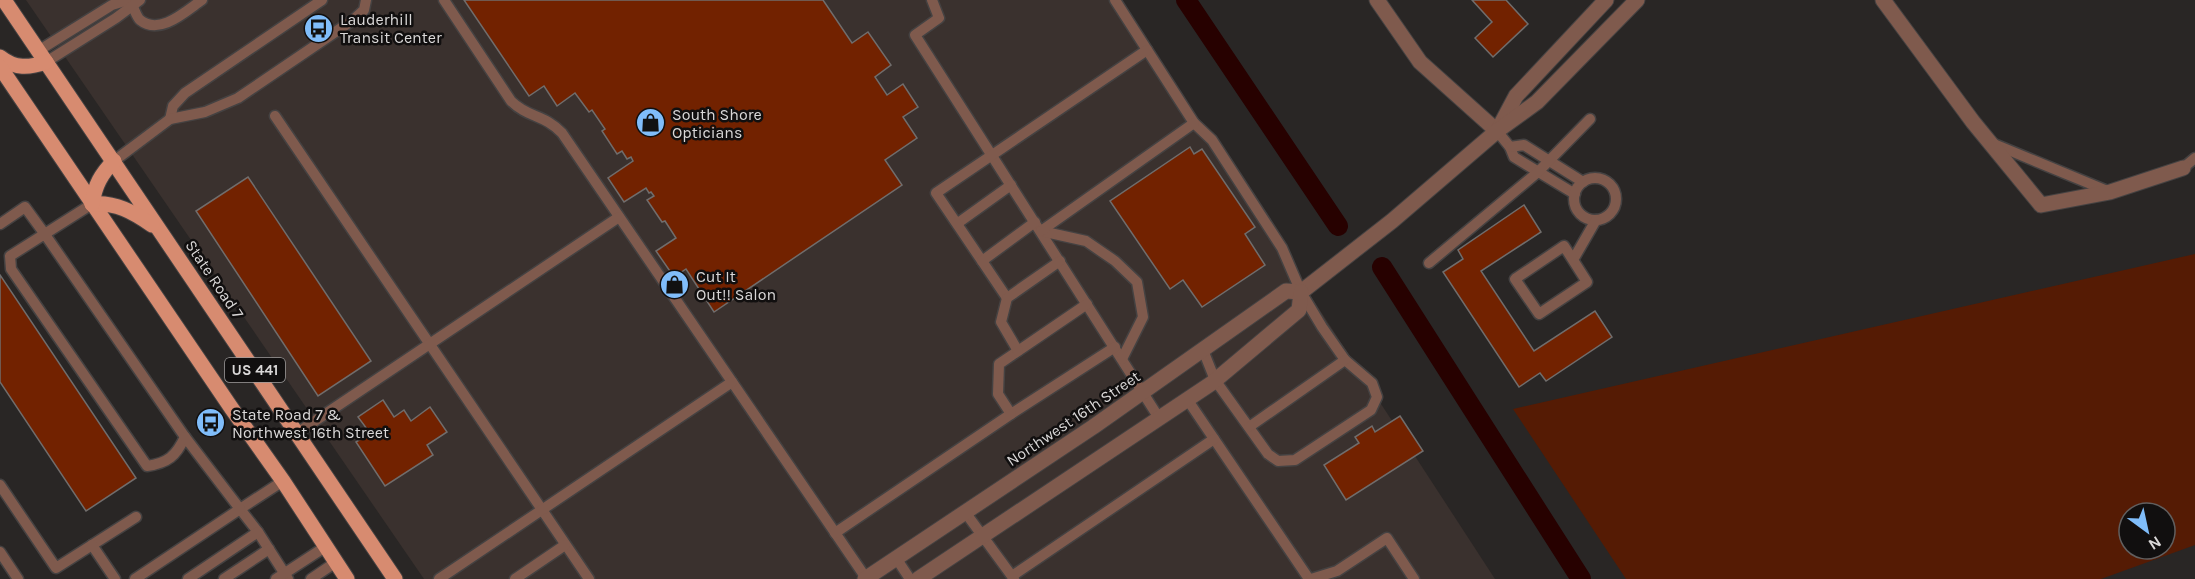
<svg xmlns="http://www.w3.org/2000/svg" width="2195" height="579" font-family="Karla,sans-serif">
  <rect width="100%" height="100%" fill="#292625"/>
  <path fill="#3a312e" d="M 26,0 L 1118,0 L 1495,579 L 424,579 Z"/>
  <path fill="#551b04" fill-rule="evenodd" d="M 2195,254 L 2195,545 L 2101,579 L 1626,579 L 1513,409 ZM 2129,513 L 2165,513 L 2165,549 L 2129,549 Z"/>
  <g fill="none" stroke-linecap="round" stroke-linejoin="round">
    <g stroke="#270100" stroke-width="20">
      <path d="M 1186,0 L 1338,226"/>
      <path d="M 1382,267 L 1581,579"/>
    </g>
  </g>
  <g fill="#722200" stroke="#706d6c" stroke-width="1.5">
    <path d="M 464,0 L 823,0 L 852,43 L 868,32 L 891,65 L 875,77 L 887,95 L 903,84 L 918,107 L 903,117 L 917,138 L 885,160 L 902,185 L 714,312 L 686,269 L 674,277 L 656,251 L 676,238 L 665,221 L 662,222 L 647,200 L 654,196 L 651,192 L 649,193 L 646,188 L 624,202 L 608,178 L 633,161 L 631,157 L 627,159 L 622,151 L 617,154 L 602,131 L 605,129 L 592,110 L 589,112 L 575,93 L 557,106 L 544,86 L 529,96 Z"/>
    <path d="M 1472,0 L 1506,0 L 1528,24 L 1493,57 L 1475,38 L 1492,22 Z"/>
    <path d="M 1190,147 L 1194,154 L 1202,149 L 1255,227 L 1245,234 L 1265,265 L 1202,307 L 1183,280 L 1170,289 L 1110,201 Z"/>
    <path d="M 248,177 L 371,361 L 318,396 L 196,211 Z"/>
    <path d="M 1524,205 L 1541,232 L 1481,271 L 1534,351 L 1595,311 L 1612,337 L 1546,381 L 1540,373 L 1519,387 L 1443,272 L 1463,259 L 1458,250 Z"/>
    <path d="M 0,275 L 136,478 L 86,511 L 0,382 Z"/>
    <path d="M 383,400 L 394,417 L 404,410 L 411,421 L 430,407 L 447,432 L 427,445 L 433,455 L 385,486 L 356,442 L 370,433 L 358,417 Z"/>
    <path d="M 1400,416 L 1423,451 L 1346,500 L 1324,465 L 1359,443 L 1355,437 L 1372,426 L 1375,432 Z"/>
  </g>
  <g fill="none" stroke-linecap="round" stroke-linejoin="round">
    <defs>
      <g id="service">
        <path d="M 444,0 L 511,101 C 528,118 544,114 562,133 L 866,578"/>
        <path d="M 932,0 L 939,18 L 915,35 L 1159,418"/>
        <path d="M 1115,0 L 1194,123 L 1212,140 L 1282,248 L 1301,292 L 1322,327 L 1345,360 L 1372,383 L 1377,397 L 1371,410 L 1295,460 L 1278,461 L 1268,454 L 1215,380 L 1203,350"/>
        <path d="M 133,7 C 135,11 137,17 140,20 C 160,36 186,11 202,0"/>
        <path d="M 38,51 L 112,5 L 128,0"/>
        <path d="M 46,62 L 116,18 L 140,0"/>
        <path d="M 275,116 L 589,579"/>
        <path d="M 170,119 L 173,106 L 185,93 L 322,0"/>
        <path d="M 1497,131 L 1510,147 L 1514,157 L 1575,194"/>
        <path d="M 1994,144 L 2110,192"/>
        <path d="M 1510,147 L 1524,145 L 1583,182"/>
        <path d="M 114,161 L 170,119 L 205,112 L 238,98 L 353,20 L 364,10 L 366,0"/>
        <path d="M 2183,168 L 2195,158"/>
        <circle cx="1595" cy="199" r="21"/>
        <path d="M 958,223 L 1011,185"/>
        <path d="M 0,224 L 25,207 L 44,233 L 185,437 C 176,456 168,463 147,466 L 11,269 L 10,256 L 92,204"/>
        <path d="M 1041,231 L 1086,241 L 1115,261 L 1137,282 L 1143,317 L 1122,359"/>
        <path d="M 1041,231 L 1194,123"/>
        <path d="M 1573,260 L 1587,282 L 1539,314 L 1515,279 L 1564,246 L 1573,260 L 1596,220"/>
        <path d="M 982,261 L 936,193 L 1147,50"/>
        <path d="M 1429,263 L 1538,172 L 1590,119"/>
        <path d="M 1007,298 L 982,261 L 1035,222"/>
        <path d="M 1087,304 L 999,364 L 998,394 L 1011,414 L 1115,347"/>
        <path d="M 1018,351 L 1001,322 L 1007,298 L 1060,261"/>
        <path d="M 1187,399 L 1309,579"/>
        <path d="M 1249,427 L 1345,360"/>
        <path d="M 297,433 L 619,217"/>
        <path d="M 283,481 L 240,509 L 258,532 L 288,579"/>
        <path d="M 0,485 L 56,568 L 136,517"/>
        <path d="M 965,512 L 1014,579"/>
        <path d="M 835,533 L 1011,414"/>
        <path d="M 92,545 L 115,579"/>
        <path d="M 0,552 L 18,579"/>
        <path d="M 896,558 L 910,579"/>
        <path d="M 1012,576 L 1214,439"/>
        <path d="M 135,579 L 240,509 L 185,437"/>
        <path d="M 188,579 L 258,532"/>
        <path d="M 224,579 L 269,549"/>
        <path d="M 276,579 L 325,547"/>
        <path d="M 311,579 L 336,562"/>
        <path d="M 439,579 L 732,382"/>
        <path d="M 515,579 L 565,545"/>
        <path d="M 1311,579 L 1337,571 L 1387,538 L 1414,579"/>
      </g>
      <g id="minor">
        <path d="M 1377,0 L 1420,62 L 1497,131"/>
        <path d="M 1883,0 L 1973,122 L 2041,205 L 2110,192 L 2183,168"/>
      </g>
      <g id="tertiary">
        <path d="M 1500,126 L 1516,96 L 1606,0"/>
        <path d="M 865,579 L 1093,427 L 1286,291 L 1301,292 L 1392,221 L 1497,131 L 1537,102 L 1637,0"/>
        <path d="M 918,579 L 1212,383 L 1299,310 L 1301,292"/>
      </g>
      <g id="primary">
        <path d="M 4,0 L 395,579"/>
        <path d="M 0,57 C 15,69 29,68 46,62"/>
        <path d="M 0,67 L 232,409 L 283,481 L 347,579"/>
        <path d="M 92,204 C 116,202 133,212 152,225"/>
        <path d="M 92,204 C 95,185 101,174 114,161"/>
      </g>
    </defs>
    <use href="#service" stroke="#454242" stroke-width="13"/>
    <use href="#minor" stroke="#454242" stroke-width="17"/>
    <use href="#tertiary" stroke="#454242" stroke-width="17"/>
    <use href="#primary" stroke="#454242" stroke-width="17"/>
    <use href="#service" stroke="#7f5a4d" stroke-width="10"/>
    <use href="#minor" stroke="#7f5a4d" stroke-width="15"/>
    <use href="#tertiary" stroke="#7f5a4d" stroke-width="15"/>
    <use href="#primary" stroke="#d78b70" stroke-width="15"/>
  </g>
  <defs>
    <symbol id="bus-disc" viewBox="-11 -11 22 22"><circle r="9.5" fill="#80bdfa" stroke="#110f0f"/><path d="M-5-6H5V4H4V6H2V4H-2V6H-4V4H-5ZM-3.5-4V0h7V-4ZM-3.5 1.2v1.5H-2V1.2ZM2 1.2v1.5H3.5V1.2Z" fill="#111"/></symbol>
    <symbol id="shop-disc" viewBox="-11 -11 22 22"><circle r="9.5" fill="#80bdfa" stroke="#110f0f"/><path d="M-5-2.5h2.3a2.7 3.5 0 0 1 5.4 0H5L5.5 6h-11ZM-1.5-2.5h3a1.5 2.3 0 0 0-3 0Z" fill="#111"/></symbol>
  </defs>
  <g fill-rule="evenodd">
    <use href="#bus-disc" x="302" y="12" width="33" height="33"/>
    <use href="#shop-disc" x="634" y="106" width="33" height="33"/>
    <use href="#shop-disc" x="658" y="268" width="33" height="33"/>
    <use href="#bus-disc" x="194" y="406" width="33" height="33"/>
  </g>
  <g text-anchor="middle" stroke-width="5" stroke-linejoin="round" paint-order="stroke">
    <rect fill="#110f0f" stroke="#9e9c9c" stroke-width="1.5" x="225" y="358" width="60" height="24" rx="4.5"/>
    <g font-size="15" font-weight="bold" fill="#dad8d8">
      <text x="255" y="375">US 441</text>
    </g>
    <g font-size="16" fill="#dad8d8" stroke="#110f0f" text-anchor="start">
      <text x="340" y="25">Lauderhill<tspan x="340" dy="18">Transit Center</tspan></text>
      <text x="672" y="120">South Shore<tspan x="672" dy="18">Opticians</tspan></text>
      <text x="696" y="282">Cut It<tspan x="696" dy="18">Out!! Salon</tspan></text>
      <text x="232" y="420">State Road 7 &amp;<tspan x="232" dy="18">Northwest 16th Street</tspan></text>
    </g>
    <g font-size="16" fill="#dad8d8" stroke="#110f0f">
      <text transform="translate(215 279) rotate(56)" y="6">State Road 7</text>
      <text transform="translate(1073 418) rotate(-34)" y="6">Northwest 16th Street</text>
    </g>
  </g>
  <g transform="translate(2147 531) rotate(147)"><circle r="28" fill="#110f0f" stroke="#615f5f" stroke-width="1.5"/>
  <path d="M0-4.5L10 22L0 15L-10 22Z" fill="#80bdfa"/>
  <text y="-9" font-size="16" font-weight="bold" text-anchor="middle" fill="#dad8d8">N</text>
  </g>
</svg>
